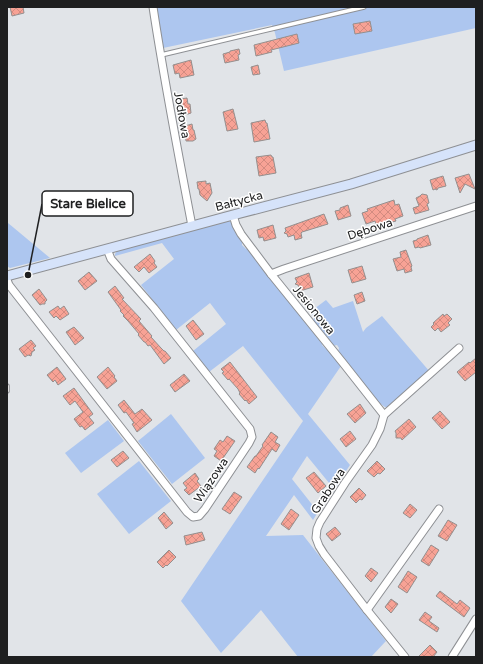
<svg xmlns="http://www.w3.org/2000/svg" width="483" height="664" font-family="'Varela Round',sans-serif">
  <defs>
    <pattern id="building-cross-hatch" width="8" height="8" patternUnits="userSpaceOnUse"><rect width="8" height="8" fill="#f7a295"/><path d="M0 0l8 8M0 8l8-8" fill="none" stroke="#d38b80"/></pattern>
  </defs>
  <rect width="100%" height="100%" fill="#e1e4e8"/>
  <g fill="#adc6ef">
    <path d="M 156,7 L 476,7 L 476,28 L 284,71 L 275,33 L 272,25 L 163,48 Z"/>
    <path d="M 229,221 L 231,222 L 242,241 L 242,245 L 246,249 L 248,249 L 323,342 L 322,345 L 326,349 L 328,350 L 341,366 L 308,414 L 350,465 L 334,489 L 307,456 L 292,479 L 318,512 L 313,520 L 294,495 L 266,536 L 303,535 L 386,641 L 371,657 L 298,657 L 261,610 L 221,653 L 181,601 L 303,421 L 243,346 L 209,372 L 193,351 L 226,324 L 210,303 L 176,330 L 141,285 L 174,259 L 162,243 L 115,256 L 115,254 L 117,251 Z"/>
    <path d="M 8,223 L 50,258 L 10,268 L 7,266 Z"/>
    <path d="M 326,300 L 333,308 L 353,301 L 363,332 L 366,328 L 382,316 L 430,372 L 389,407 L 385,407 L 378,402 L 338,352 L 339,348 L 337,345 L 333,346 L 313,322 L 314,318 L 310,312 Z"/>
    <path d="M 171,414 L 205,458 L 172,484 L 138,441 Z"/>
    <path d="M 108,420 L 124,441 L 81,473 L 65,453 Z"/>
    <path d="M 139,461 L 171,501 L 129,534 L 97,494 Z"/>
  </g>
  <g fill="url(#building-cross-hatch)" stroke="#948f8e">
    <path d="M 10,7 L 23,7 L 24,13 L 12,16 Z"/>
    <path d="M 370,21 L 372,31 L 355,34 L 353,24 Z"/>
    <path d="M 297,34 L 299,43 L 271,50 L 272,52 L 256,56 L 254,45 Z"/>
    <path d="M 239,49 L 240,54 L 238,55 L 239,60 L 225,63 L 223,54 L 230,52 L 230,51 Z"/>
    <path d="M 191,60 L 194,75 L 180,78 L 179,73 L 175,74 L 173,65 Z"/>
    <path d="M 258,65 L 260,74 L 253,75 L 251,67 Z"/>
    <path d="M 187,98 L 188,104 L 190,104 L 191,113 L 188,114 L 182,114 L 180,99 Z"/>
    <path d="M 233,109 L 238,129 L 227,131 L 223,112 Z"/>
    <path d="M 265,120 L 266,123 L 267,123 L 270,139 L 254,142 L 251,123 Z"/>
    <path d="M 192,124 L 193,130 L 194,130 L 196,139 L 193,141 L 186,141 L 185,126 Z"/>
    <path d="M 271,155 L 272,157 L 273,157 L 276,173 L 259,176 L 256,157 Z"/>
    <path d="M 469,174 L 475,189 L 465,184 L 460,193 L 455,178 Z"/>
    <path d="M 443,176 L 446,186 L 438,188 L 437,190 L 435,189 L 433,190 L 430,180 Z"/>
    <path d="M 206,181 L 206,184 L 210,183 L 212,193 L 207,201 L 200,195 L 199,189 L 198,189 L 197,182 Z"/>
    <path d="M 422,194 L 427,195 L 429,203 L 427,204 L 429,210 L 415,214 L 413,208 L 419,206 L 416,198 L 420,196 Z"/>
    <path d="M 394,200 L 395,205 L 399,204 L 403,216 L 395,219 L 396,221 L 377,226 L 375,221 L 366,224 L 362,213 L 368,211 L 367,209 Z"/>
    <path d="M 348,205 L 351,216 L 338,220 L 335,211 L 340,210 L 340,208 Z"/>
    <path d="M 324,214 L 328,224 L 302,232 L 301,233 L 302,238 L 295,240 L 294,235 L 288,237 L 287,234 L 284,233 L 286,231 L 285,228 Z"/>
    <path d="M 273,225 L 276,238 L 264,241 L 263,237 L 259,238 L 257,230 Z"/>
    <path d="M 428,235 L 431,245 L 420,248 L 419,247 L 415,248 L 413,241 L 417,240 L 417,239 Z"/>
    <path d="M 406,250 L 412,266 L 411,267 L 412,271 L 405,273 L 404,269 L 397,271 L 393,259 L 401,257 L 400,252 Z"/>
    <path d="M 150,254 L 155,261 L 154,263 L 157,267 L 149,273 L 144,267 L 139,272 L 134,267 Z"/>
    <path d="M 362,266 L 366,279 L 352,283 L 348,270 Z"/>
    <path d="M 89,272 L 97,281 L 85,290 L 78,281 Z"/>
    <path d="M 309,273 L 313,287 L 300,291 L 298,285 L 295,284 L 297,282 L 295,278 Z"/>
    <path d="M 115,286 L 124,298 L 122,299 L 141,319 L 139,321 L 152,336 L 151,337 L 161,348 L 164,351 L 165,351 L 171,358 L 164,364 L 150,345 L 148,346 L 145,342 L 144,342 L 138,335 L 139,334 L 128,321 L 123,316 L 124,315 L 120,311 L 121,310 L 108,292 Z"/>
    <path d="M 39,289 L 47,300 L 45,302 L 45,304 L 42,304 L 40,305 L 32,295 Z"/>
    <path d="M 362,292 L 365,301 L 357,304 L 354,295 Z"/>
    <path d="M 58,306 L 60,309 L 64,306 L 69,314 L 60,320 L 56,316 L 54,318 L 49,312 Z"/>
    <path d="M 443,314 L 444,316 L 447,314 L 452,319 L 448,323 L 450,325 L 441,332 L 438,328 L 435,331 L 431,327 L 434,324 L 433,323 Z"/>
    <path d="M 193,320 L 204,334 L 196,340 L 186,326 Z"/>
    <path d="M 74,327 L 84,338 L 75,345 L 66,332 Z"/>
    <path d="M 31,340 L 36,346 L 33,348 L 35,350 L 32,352 L 31,356 L 28,355 L 25,357 L 19,349 Z"/>
    <path d="M 476,358 L 476,372 L 465,381 L 457,372 L 469,362 L 470,363 Z"/>
    <path d="M 230,362 L 257,397 L 249,404 L 246,400 L 245,401 L 239,394 L 240,393 L 238,389 L 229,379 L 228,380 L 222,373 L 224,372 L 221,369 Z"/>
    <path d="M 57,367 L 66,379 L 58,385 L 55,380 L 53,382 L 47,375 Z"/>
    <path d="M 108,367 L 115,376 L 114,377 L 117,381 L 107,389 L 97,377 Z"/>
    <path d="M 184,374 L 190,381 L 175,392 L 170,385 Z"/>
    <path d="M 74,388 L 93,414 L 89,417 L 94,423 L 85,430 L 82,426 L 80,427 L 74,419 L 83,412 L 75,401 L 70,405 L 63,396 Z"/>
    <path d="M 124,400 L 135,414 L 142,409 L 152,420 L 137,432 L 132,424 L 134,423 L 126,412 L 124,413 L 118,405 Z"/>
    <path d="M 360,404 L 366,413 L 355,423 L 347,414 Z"/>
    <path d="M 440,411 L 450,422 L 442,429 L 432,418 Z"/>
    <path d="M 409,419 L 416,427 L 402,440 L 401,438 L 396,438 L 396,433 L 395,431 Z"/>
    <path d="M 350,431 L 356,439 L 346,447 L 340,439 Z"/>
    <path d="M 271,432 L 278,437 L 275,442 L 280,445 L 276,452 L 272,449 L 259,469 L 258,468 L 255,473 L 247,467 L 255,456 L 256,456 L 263,446 L 262,445 Z"/>
    <path d="M 227,436 L 235,441 L 221,461 L 214,456 L 217,451 L 214,449 L 220,440 L 223,442 Z"/>
    <path d="M 123,451 L 129,458 L 117,467 L 111,460 Z"/>
    <path d="M 377,461 L 385,469 L 380,474 L 378,473 L 374,477 L 367,471 Z"/>
    <path d="M 314,472 L 326,486 L 318,493 L 306,478 Z"/>
    <path d="M 195,473 L 199,479 L 197,481 L 201,486 L 189,495 L 184,490 L 187,488 L 183,483 Z"/>
    <path d="M 359,488 L 366,495 L 362,500 L 360,499 L 356,503 L 350,497 Z"/>
    <path d="M 234,492 L 242,497 L 230,514 L 222,509 Z"/>
    <path d="M 410,504 L 417,510 L 410,518 L 403,513 Z"/>
    <path d="M 291,509 L 299,515 L 289,530 L 281,524 Z"/>
    <path d="M 164,512 L 173,523 L 166,529 L 158,518 Z"/>
    <path d="M 448,520 L 457,525 L 447,541 L 438,536 Z"/>
    <path d="M 335,527 L 341,534 L 332,541 L 326,534 Z"/>
    <path d="M 202,532 L 205,540 L 186,545 L 184,536 Z"/>
    <path d="M 431,545 L 439,550 L 429,566 L 421,561 Z"/>
    <path d="M 169,550 L 176,557 L 167,566 L 166,565 L 163,568 L 157,562 Z"/>
    <path d="M 371,568 L 378,573 L 371,582 L 365,576 Z"/>
    <path d="M 408,571 L 417,577 L 407,593 L 398,587 Z"/>
    <path d="M 440,591 L 457,604 L 460,600 L 470,608 L 464,617 L 436,596 Z"/>
    <path d="M 391,599 L 398,604 L 391,613 L 385,607 Z"/>
    <path d="M 425,612 L 432,617 L 429,621 L 439,628 L 437,632 L 419,620 Z"/>
    <path d="M 430,645 L 437,652 L 433,657 L 418,657 Z"/>
  </g>
  <g fill="none" stroke-linecap="round" stroke-linejoin="round">
    <defs>
      <g id="lane">
        <path d="M 161,55 L 364,7"/>
        <path d="M 7,386 L 7,391"/>
      </g>
      <g id="street">
        <path d="M 153,7 C 164,80 178,153 192,226"/>
        <path d="M 233,215 L 236,225 L 241,234 L 271,274 L 343,363 L 384,415"/>
        <path d="M 271,274 L 284,269 L 476,206"/>
        <path d="M 7,280 L 9,285 L 187,512 L 193,517 L 199,516 L 205,509 L 249,443 L 252,437 L 250,429 L 154,308 L 111,259 L 107,249"/>
        <path d="M 367,610 L 439,509"/>
        <path d="M 405,657 L 367,610 L 324,554 L 319,546 L 316,538 L 317,529 L 320,522 L 345,483 L 372,445 L 380,429 L 384,415 L 459,348"/>
        <path d="M 452,657 L 476,619"/>
      </g>
      <path id="secondary" d="M 7,276 L 233,215 L 351,184 L 476,145"/>
    </defs>
    <use href="#lane" stroke="#8e9094" stroke-width="5.5"/>
    <use href="#street" stroke="#8e9094" stroke-width="9"/>
    <use href="#secondary" stroke="#8e9094" stroke-width="11"/>
    <use href="#lane" stroke="#fff" stroke-width="3.5"/>
    <use href="#street" stroke="#fff" stroke-width="7"/>
    <use href="#secondary" stroke="#d6e3fa" stroke-width="9"/>
  </g>
  <g text-anchor="middle" stroke-width="3" stroke-linejoin="round" paint-order="stroke">
    <g font-size="12" fill="#1e1f20" stroke="#fff">
      <text transform="translate(182 115) rotate(80)" y="4">Jodłowa</text>
      <text transform="translate(239 201) rotate(-15)" y="4">Bałtycka</text>
      <text transform="translate(370 229) rotate(-18)" y="4">Dębowa</text>
      <text transform="translate(314 310) rotate(51)" y="4">Jesionowa</text>
      <text transform="translate(211 480) rotate(-56)" y="4">Wiązowa</text>
      <text transform="translate(328 491) rotate(-57)" y="4">Grabowa</text>
    </g>
  </g>
  <path fill="none" stroke="#1e1f20" stroke-width="1.5" d="M28 275L42 204"/>
  <circle fill="#1e1f20" stroke="#fff" stroke-width="1.5" cx="28" cy="275" r="4"/>
  <rect fill="#fff" stroke="#1e1f20" stroke-width="1.5" x="42" y="191" width="91" height="25" rx="4"/>
  <g font-size="13" text-anchor="middle" font-weight="bold" fill="#1e1f20">
    <text x="88" y="208">Stare Bielice</text>
  </g>
  <rect width="483" height="664" fill="none" stroke="#1e1f20" stroke-width="16"/>
</svg>
